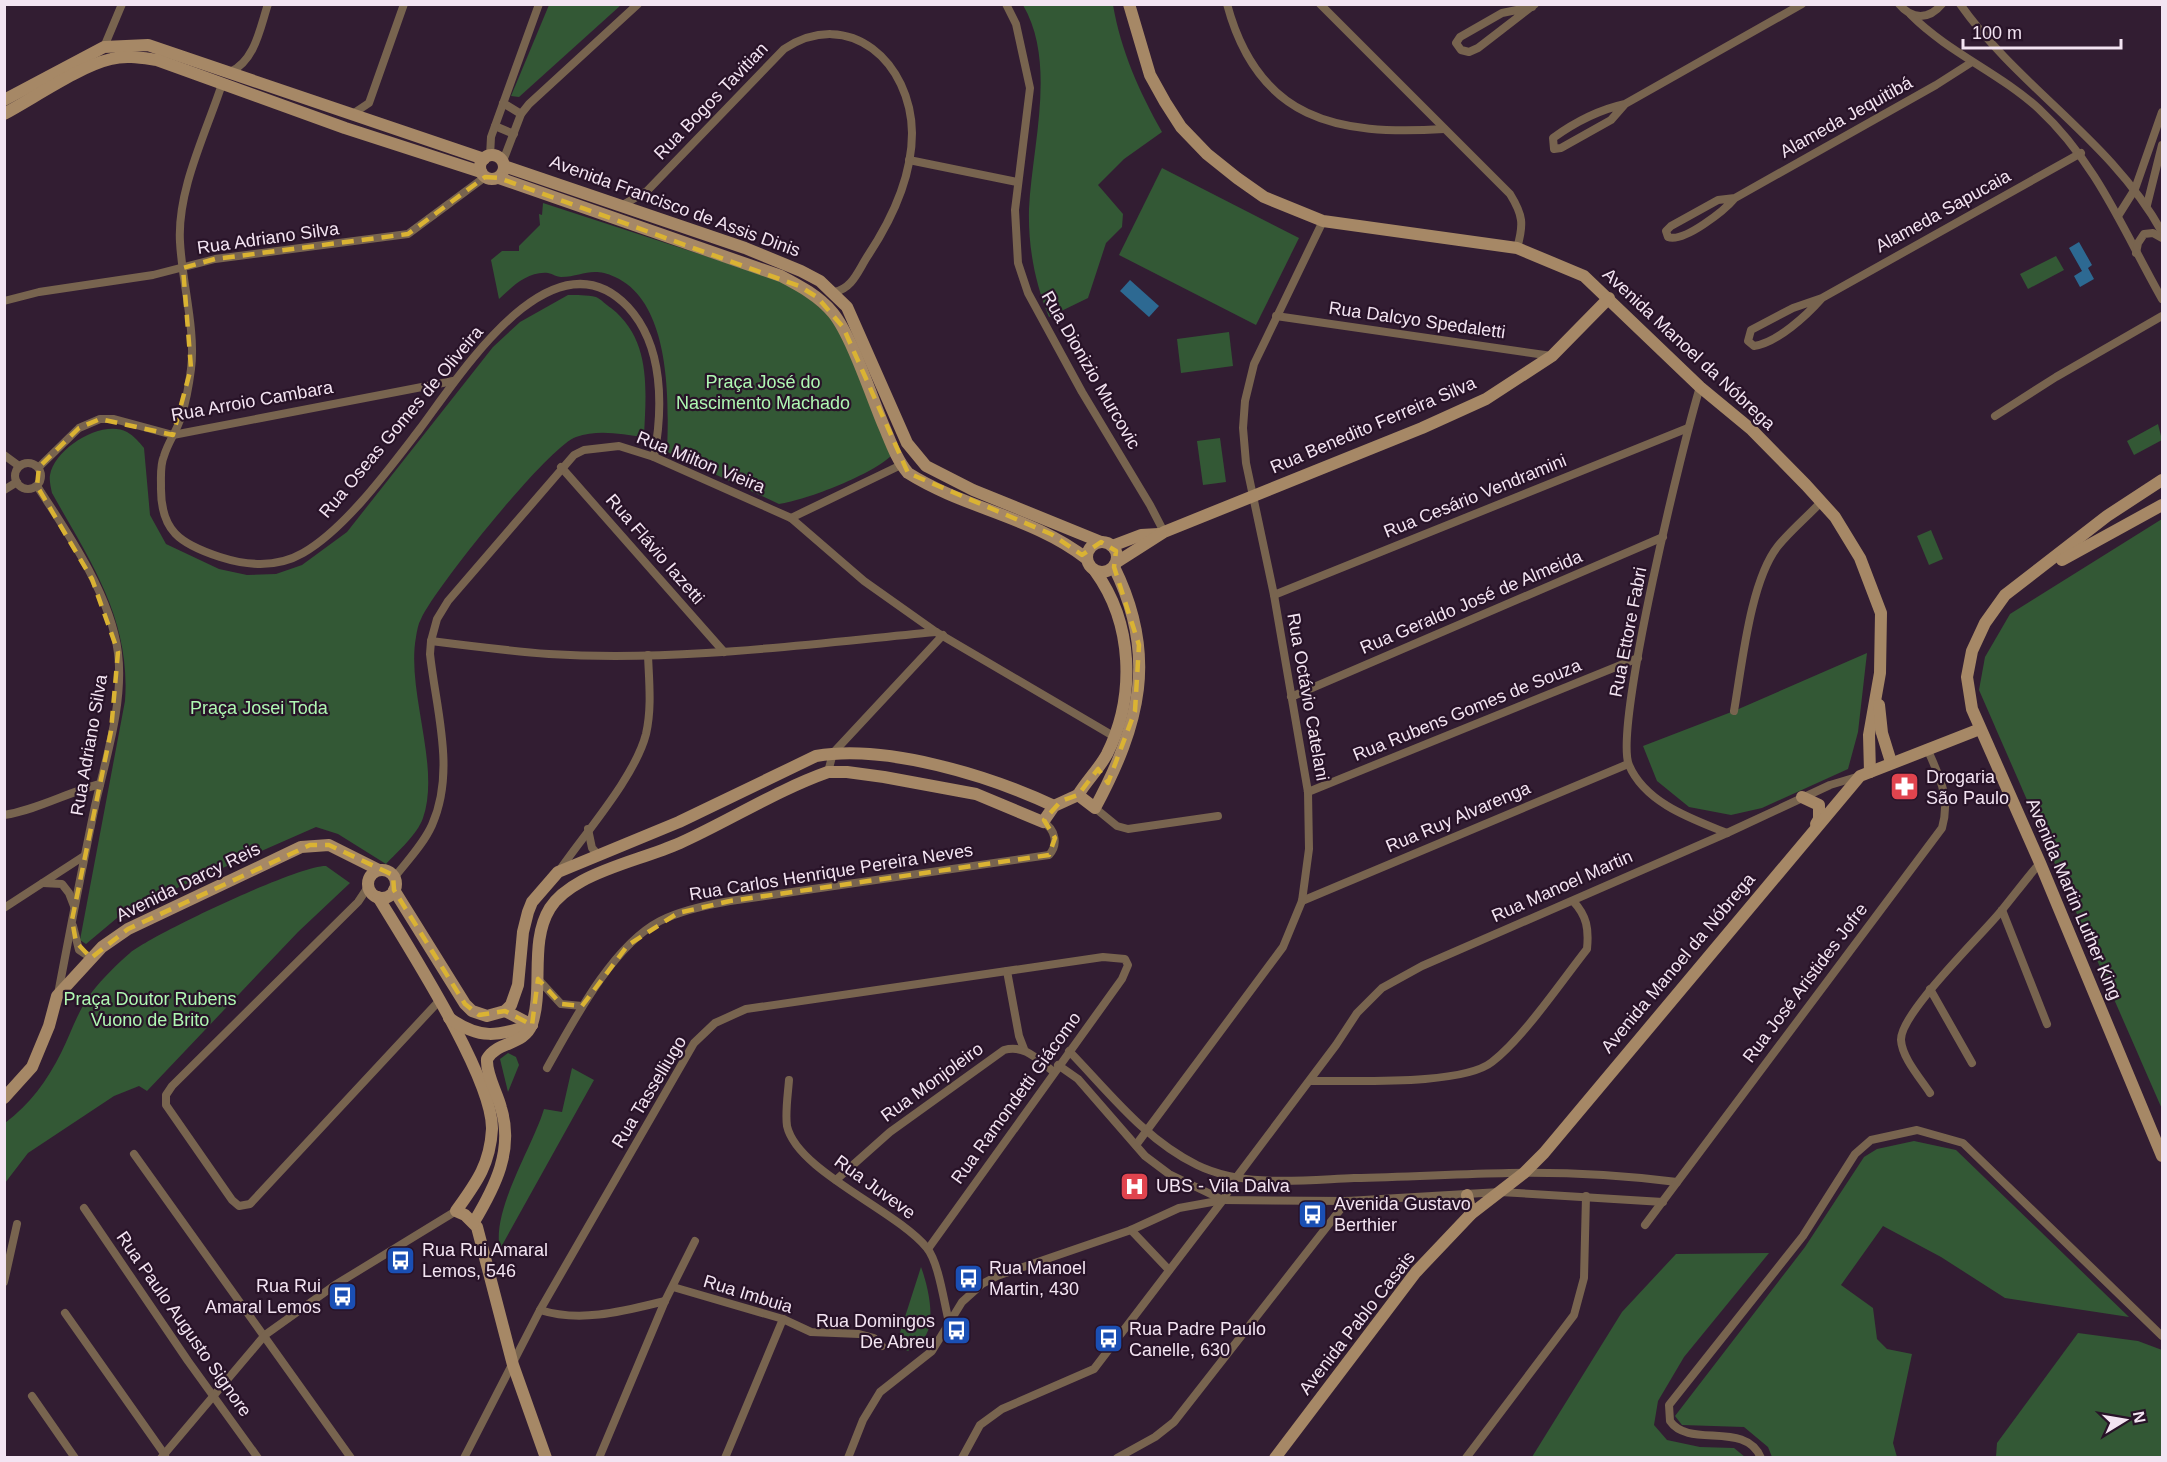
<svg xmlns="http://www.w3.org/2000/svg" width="2167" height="1462" font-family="Arial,sans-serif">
  <rect width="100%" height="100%" fill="#321d32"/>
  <g fill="#335835">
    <path d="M 549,5 L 621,5 L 519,97 L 511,96 Z"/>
    <path d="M 1023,5 L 1113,5 C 1121,51 1139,91 1162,132 L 1124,159 L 1098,185 L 1123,214 L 1122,227 L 1106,243 L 1088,298 L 1049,317 C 1035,283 1028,247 1029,209 C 1032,146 1057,63 1023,5 Z"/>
    <path d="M 1162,168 L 1299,238 L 1256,325 L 1119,255 Z"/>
    <path d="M 543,203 L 773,278 L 800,290 L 830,317 L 841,333 L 893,454 C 874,474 807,500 779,504 L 667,452 C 669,401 671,302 615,277 C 591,266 582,277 561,277 C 557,277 553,274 548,273 C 528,271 513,286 499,299 L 491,260 L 502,251 L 519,251 L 519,246 L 540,225 L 539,214 L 542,215 Z"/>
    <path d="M 2056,256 L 2064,270 L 2028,289 L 2020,274 Z"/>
    <path d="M 568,295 C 576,295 587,295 596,297 C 601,299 606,305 611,308 C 652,340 646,391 644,437 C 621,434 598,429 576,437 C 549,446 434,589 421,619 C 418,624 417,631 416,637 C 406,691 441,766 423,818 C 417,835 398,851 386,864 L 338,834 L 316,827 L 143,903 L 117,918 L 86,944 L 80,940 L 125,701 C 131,619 90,561 52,493 C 51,488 49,480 50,475 C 55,448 102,419 127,432 C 134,436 139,442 144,448 L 150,515 L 166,544 L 219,569 L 247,575 L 276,574 L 302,565 L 347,532 L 493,347 L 520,322 Z"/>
    <path d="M 1229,332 L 1233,366 L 1181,373 L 1177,339 Z"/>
    <path d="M 2158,424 L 2162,440 L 2134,455 L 2127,441 Z"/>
    <path d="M 1220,438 L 1226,482 L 1203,485 L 1197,441 Z"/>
    <path d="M 2162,519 L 2162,1109 L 1979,690 L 1985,657 L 2010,614 Z"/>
    <path d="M 1931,530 L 1943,559 L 1929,565 L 1917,536 Z"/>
    <path d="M 1867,653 L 1858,732 L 1848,769 L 1762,808 L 1731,815 L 1689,807 L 1657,781 L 1643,746 L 1734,711 Z"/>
    <path d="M 326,866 L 350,883 L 298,932 L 147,1091 L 139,1086 L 114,1096 L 28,1153 L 5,1183 L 5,1123 C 30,1104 47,1081 61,1053 C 71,1033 78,1010 92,992 C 103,978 117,964 130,953 C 153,934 299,865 326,866 Z"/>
    <path d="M 508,1053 L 516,1057 L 519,1065 L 508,1092 L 500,1059 Z"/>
    <path d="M 572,1068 L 594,1080 L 500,1249 C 491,1211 533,1146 544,1109 L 562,1112 Z"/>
    <path d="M 1914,1141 L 1956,1150 L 2129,1317 L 2005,1298 L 1941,1257 L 1883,1226 L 1841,1285 L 1873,1308 L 1877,1339 L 1887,1349 L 1912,1354 L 1893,1443 L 1897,1457 L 1772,1457 L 1768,1447 L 1744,1427 L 1682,1425 L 1675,1416 L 1805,1247 L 1864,1157 L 1877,1149 Z"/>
    <path d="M 1769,1253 L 1684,1357 L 1658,1401 L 1654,1425 L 1667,1440 L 1700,1447 L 1734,1448 L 1745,1457 L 1532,1457 L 1622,1312 L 1676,1254 Z"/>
    <path d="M 921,1267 C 927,1283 936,1318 926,1335 C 922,1342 914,1346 908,1351 L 896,1345 Z"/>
    <path d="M 2078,1333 L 2138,1341 L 2162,1350 L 2162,1457 L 1996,1457 L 1997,1443 Z"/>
  </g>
  <g fill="#2d6992">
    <path d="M 2079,242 L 2092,265 L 2088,268 L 2094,279 L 2080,287 L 2074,276 L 2082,271 L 2069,248 Z"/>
    <path d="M 1130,280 L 1159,306 L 1149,317 L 1120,291 Z"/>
  </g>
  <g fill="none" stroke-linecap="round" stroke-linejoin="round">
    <g stroke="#78644f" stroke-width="8">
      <path d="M 1006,4 L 1016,24 L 1030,88 L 1015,210 L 1018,263 L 1028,293 L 1082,392 L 1150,505 L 1164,532"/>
      <path d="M 1227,4 C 1258,120 1337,136 1444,129"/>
      <path d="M 1320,4 L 1510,194 C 1523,215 1524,224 1517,248"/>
      <path d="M 1899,4 C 1912,20 1929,20 1942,4"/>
      <path d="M 1960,4 C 2019,88 2112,141 2162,232"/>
      <path d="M 1532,7 L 1502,13 L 1460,37 L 1456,43 L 1461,50 L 1469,52 L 1478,48 L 1535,4"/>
      <path d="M 1911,15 C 1949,53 2000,73 2039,109 C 2097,163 2124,232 2162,299"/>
      <path d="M 104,47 L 122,4"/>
      <path d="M 230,72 C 255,61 260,28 268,4"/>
      <path d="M 222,84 C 206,133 177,190 180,242 C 182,282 196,331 191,369 C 189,385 186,402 181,417 C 177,431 168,442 164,456 C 160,465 161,476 161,486 C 160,531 180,544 220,557 C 248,566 277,568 303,553 C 345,529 389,469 419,430 C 459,377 552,227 628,307 C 664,346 663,408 654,457"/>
      <path d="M 503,103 L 521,114"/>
      <path d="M 1625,104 L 1611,120 L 1561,148 L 1554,149 L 1553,138 C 1575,122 1598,110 1625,104 L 1802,4"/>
      <path d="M 354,113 L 369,103 L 404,4"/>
      <path d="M 495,126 L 514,134"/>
      <path d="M 490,156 L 491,137 L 539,4"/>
      <path d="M 909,160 L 1017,182"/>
      <path d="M 503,161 L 521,114 L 529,104 L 638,4"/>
      <path d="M 1735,198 L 1718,200 L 1671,226 L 1666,231 L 1668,237 C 1684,243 1725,210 1735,198 L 1936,85 L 1972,62"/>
      <path d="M 2147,205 L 2162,145"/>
      <path d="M 621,206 L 647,191 L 784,49 C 850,6 911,63 912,133 C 912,177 891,221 867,257 C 858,271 852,289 834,292"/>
      <path d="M 2118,216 L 2135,189 L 2162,112"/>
      <path d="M 2136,253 L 2138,243 L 2144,234 L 2153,233 L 2162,238"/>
      <path d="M 1822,298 C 1807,315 1777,343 1754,346 L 1748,341 L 1751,330 L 1793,308 L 1822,298 L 2081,153"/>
      <path d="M 4,301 L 39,292 L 153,275 L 215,259 L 408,234 L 485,177"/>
      <path d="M 1276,316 L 1552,356"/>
      <path d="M 1700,387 C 1684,439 1613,728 1629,765 C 1645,803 1692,819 1727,833"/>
      <path d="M 1995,416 L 2056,377 L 2162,316"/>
      <path d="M 4,455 L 19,466"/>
      <circle cx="28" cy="476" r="13"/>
      <path d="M 39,467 L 79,428 L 100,419 L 114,419 L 173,435 L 453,381"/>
      <path d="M 561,467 L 724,652"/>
      <path d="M 37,486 C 68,533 111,596 118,653 C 124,703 106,757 95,806 C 82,868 70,931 58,994"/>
      <path d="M 4,490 L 17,482"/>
      <path d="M 791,518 L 901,465"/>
      <path d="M 1274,595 L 1688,428"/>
      <path d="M 431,641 C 470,646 509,651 549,654 C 678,662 807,644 936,632"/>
      <path d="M 1291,697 L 1663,537"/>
      <path d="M 1734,711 C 1742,666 1750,581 1778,546 C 1791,530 1807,517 1821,502"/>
      <path d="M 828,772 L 833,753 L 943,635"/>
      <path d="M 1308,792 L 1638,658"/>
      <path d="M 1095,808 L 1117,826 L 1128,829 L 1218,816"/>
      <path d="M 4,815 C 37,810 68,792 100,784"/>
      <path d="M 588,829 L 592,848 L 599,856"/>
      <path d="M 559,871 C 585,833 635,777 646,734 C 652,708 649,681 648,655"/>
      <path d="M 394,878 C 407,861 423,845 432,825 C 456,771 436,710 430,654 L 431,641 L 437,619 L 448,601 L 574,455 L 584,450 L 619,446 L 654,457 L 791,518 L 864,581 L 936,632 L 1115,737"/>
      <path d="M 43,883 L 62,884 L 69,893 L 74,906"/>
      <path d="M 368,887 L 358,902 L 172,1086 L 166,1095 L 166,1105 L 232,1200 L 239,1206 L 250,1204 L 439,1001"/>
      <path d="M 1302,901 L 1628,764"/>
      <path d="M 4,908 L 84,856"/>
      <path d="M 2002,910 L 2047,1024"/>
      <path d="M 73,926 L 79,950 L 91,958"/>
      <path d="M 1007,971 L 1019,1036 L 1024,1049"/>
      <path d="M 537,978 L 561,1004 L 582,1006"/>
      <path d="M 1930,989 L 1972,1063"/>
      <path d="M 1069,1051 C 1108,1091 1145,1140 1197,1165 C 1244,1188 1304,1180 1354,1178 C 1406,1177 1458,1174 1509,1173 C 1566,1172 1621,1175 1677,1182"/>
      <path d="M 1058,1065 L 1078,1079 L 1145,1156 L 1169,1174 L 1223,1200 L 1347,1201 L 1500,1192 L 1663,1202"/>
      <path d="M 547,1068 C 573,1022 612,946 660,921 C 682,910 706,905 730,901 L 1049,855 C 1059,844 1055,829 1043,822"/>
      <path d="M 789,1080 C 788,1094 785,1112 787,1126 C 797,1171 896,1210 927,1248 C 939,1263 944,1303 949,1322"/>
      <path d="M 1310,1081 C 1351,1080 1462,1086 1492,1062 C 1524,1037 1561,982 1587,949 C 1589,929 1587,916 1573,901"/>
      <path d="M 1930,1093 C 1921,1079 1902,1058 1901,1040 C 1900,1013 1983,934 2002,910 C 2015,894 2027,878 2040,863"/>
      <path d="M 1136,1145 L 1283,947 L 1302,901 L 1309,849 L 1308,792 L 1274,595 L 1246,463 L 1243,428 L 1245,401 L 1254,364 L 1323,221"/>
      <path d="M 134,1154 L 351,1458"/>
      <path d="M 836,1180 L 890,1132 L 1004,1050 C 1025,1044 1038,1060 1054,1072"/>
      <path d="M 84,1208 L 188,1361 L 258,1458"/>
      <path d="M 1645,1225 L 1942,828 C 1951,796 1939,777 1927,748"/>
      <path d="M 1131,1230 L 1169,1270"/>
      <path d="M 4,1282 L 17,1224"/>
      <path d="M 673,1287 L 783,1319 L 811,1332 L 859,1334 L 874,1338 L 882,1346"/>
      <path d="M 540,1310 C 581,1323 624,1311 665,1301"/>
      <path d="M 65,1313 L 165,1455"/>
      <path d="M 32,1396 L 75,1458"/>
      <path d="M 161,1458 L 265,1335 L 335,1285 L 456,1211"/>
      <path d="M 464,1458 L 540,1310 L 694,1043 L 715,1023 L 746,1009 L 1103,957 L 1125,959 L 1128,965 L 1122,979 L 928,1249"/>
      <path d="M 599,1458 L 665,1301 L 695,1241"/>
      <path d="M 725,1458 L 783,1319"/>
      <path d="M 848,1458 L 863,1420 L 880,1392 L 932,1351 L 962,1302 L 982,1284 L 997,1276 L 1131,1230 L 1179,1208 L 1223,1200"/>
      <path d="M 962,1458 L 980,1425 L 1002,1409 L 1094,1369 L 1223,1200 L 1236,1178 L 1336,1045 L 1357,1013 L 1382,988 L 1422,966 L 1727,833 L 1830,785 L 1860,776"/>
      <path d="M 1117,1458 L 1155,1437 L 1174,1422 L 1347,1201"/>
      <path d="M 1466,1458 L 1574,1315 L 1584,1278 L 1586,1196"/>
      <path d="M 1761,1458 C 1746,1420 1689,1449 1670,1421 L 1669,1405 L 1803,1236 L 1855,1154 L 1871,1140 L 1917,1130 L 1963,1143 L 2162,1336"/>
    </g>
    <g stroke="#a68866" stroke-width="12">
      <path d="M 1129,4 L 1150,75 L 1165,102 L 1181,127 L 1207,154 L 1237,178 L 1264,197 L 1323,221 L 1517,248 L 1584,276 L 1700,387 L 1752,430 L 1806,485 L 1835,517 L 1860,558 L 1881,613 L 1880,673 L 1869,735 L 1870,772"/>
      <path d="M 4,100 L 104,47 L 148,45 L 484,159"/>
      <path d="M 4,114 C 34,98 80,66 111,59 C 126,55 142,58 157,60 L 345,128 L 481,172"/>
      <circle cx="492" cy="167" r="12"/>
      <path d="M 504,166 L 745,248 L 801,271 L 820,281 L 847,307 L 907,443 L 926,466 L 973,490 L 1101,542"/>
      <path d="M 499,178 L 781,276 C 800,286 819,296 833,313 C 851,335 871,395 883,424 C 890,440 896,459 908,473 C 965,509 1034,517 1087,559"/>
      <path d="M 2162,480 L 2107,516 L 2005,595 L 1985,623 L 1972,651 L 1967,677 L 1972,709 L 2040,863 L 2162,1156"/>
      <circle cx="1102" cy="557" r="15"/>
      <path d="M 1112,546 L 1141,535 L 1159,534"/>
      <path d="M 2062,560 L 2162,505"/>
      <path d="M 1117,562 L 1164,532 L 1422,428 L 1486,399 L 1552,356 L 1609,298"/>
      <path d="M 1879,705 L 1882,733 L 1891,762"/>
      <path d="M 1078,795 L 1095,808 C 1140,724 1158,656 1114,567"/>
      <path d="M 1078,795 C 1087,780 1099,769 1107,754 C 1136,696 1133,623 1095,571"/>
      <path d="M 1802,797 L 1819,805 L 1819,819 L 1816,824"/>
      <circle cx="382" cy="884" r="14"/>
      <path d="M 394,890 L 465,1004 L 472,1011 L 487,1016 L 505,1011 L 511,1005 L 518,985 L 523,932 L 528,912 L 532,902 L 558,872 L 679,822 L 816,756 C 887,744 990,776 1054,806"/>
      <path d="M 378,897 C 407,945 493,1078 492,1129 C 490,1165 476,1183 456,1211 L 465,1215 L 477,1227 L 513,1365 L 546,1458"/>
      <path d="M 505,1011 L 532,1025"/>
      <path d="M 449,1018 C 480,1040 497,1036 532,1025"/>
      <path d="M 4,1098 L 32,1067 L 49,1026 L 57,996 L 102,947 L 128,929 L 301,847 L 329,845 L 379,870"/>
      <path d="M 1467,1195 L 1471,1214"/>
      <path d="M 474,1222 C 495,1187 514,1150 501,1108 C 497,1092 486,1075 487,1059 C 497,1041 524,1046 532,1024 C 544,988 529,942 550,908 C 557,897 571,887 582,881 C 611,865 648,857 680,843 C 729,821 777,790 828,772 L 847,772 L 884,777 L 976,794 L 1043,822 L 1054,806 L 1078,795"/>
      <path d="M 1275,1458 L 1416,1272 L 1471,1214 L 1524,1173 L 1544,1153 L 1860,776 L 1980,729"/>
    </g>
  </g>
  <path fill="none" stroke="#dab333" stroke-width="4.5" stroke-dasharray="12 8" stroke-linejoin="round" d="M 485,177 L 499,178 L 799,286 L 817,297 L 843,327 L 908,473 L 1051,534 L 1082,555 L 1101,542 L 1116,551 L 1114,567 L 1139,645 L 1135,711 L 1108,783 L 1098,769 L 1078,795 L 1061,801 L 1044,820 L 1055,838 L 1049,855 L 730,901 L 678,913 L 628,945 L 582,1006 L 561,1004 L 538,979 L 532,1025 L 505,1011 L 479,1015 L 465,1004 L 394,890 L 393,875 L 329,845 L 310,845 L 128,929 L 91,958 L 76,942 L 72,920 L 111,731 L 118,652 L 92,579 L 37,486 L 39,467 L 79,428 L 100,419 L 173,435 L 191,368 L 183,268 L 215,259 L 408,234 Z"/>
  <defs>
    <symbol id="pharmacy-square" viewBox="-11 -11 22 22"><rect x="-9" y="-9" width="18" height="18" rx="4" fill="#e0444e" stroke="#281328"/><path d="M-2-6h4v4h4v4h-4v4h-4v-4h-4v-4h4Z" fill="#fff"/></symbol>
    <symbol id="hospital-square" viewBox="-11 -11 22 22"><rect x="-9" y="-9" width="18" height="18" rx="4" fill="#e0444e" stroke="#281328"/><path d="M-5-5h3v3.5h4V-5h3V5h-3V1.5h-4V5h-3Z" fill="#fff"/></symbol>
    <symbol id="bus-square" viewBox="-11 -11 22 22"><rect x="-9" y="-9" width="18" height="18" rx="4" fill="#1a4fb4" stroke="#281328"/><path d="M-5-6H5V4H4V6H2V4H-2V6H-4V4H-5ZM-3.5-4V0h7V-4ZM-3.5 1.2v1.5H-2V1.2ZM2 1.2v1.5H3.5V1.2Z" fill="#fff"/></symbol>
  </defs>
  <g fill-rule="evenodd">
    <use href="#pharmacy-square" x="1888" y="770" width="33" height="33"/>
    <use href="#hospital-square" x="1118" y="1170" width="33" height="33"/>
    <use href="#bus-square" x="1296" y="1198" width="33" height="33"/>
    <use href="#bus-square" x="384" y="1244" width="33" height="33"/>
    <use href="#bus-square" x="952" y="1262" width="33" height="33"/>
    <use href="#bus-square" x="326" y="1280" width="33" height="33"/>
    <use href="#bus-square" x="940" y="1314" width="33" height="33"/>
    <use href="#bus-square" x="1092" y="1322" width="33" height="33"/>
  </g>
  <g text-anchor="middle" stroke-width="4.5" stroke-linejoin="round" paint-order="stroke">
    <g font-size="18" fill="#f3e4f2" stroke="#281328">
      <text transform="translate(711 101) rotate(-46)" y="6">Rua Bogos Tavitian</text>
      <text transform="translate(1846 117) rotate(-29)" y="6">Alameda Jequitibá</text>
      <text transform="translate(675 206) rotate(20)" y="6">Avenida Francisco de Assis Dinis</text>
      <text transform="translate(1943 211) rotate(-29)" y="6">Alameda Sapucaia</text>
      <text transform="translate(268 238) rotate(-8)" y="6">Rua Adriano Silva</text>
      <text transform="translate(1417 320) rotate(8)" y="6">Rua Dalcyo Spedaletti</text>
      <text transform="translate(1689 349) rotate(43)" y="6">Avenida Manoel da Nóbrega</text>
      <text transform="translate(1091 370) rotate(60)" y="6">Rua Dionizio Murcovic</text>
      <text transform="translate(252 401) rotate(-10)" y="6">Rua Arroio Cambara</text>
      <text transform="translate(401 422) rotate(-50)" y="6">Rua Oseas Gomes de Oliveira</text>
      <text transform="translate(1373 425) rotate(-23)" y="6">Rua Benedito Ferreira Silva</text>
      <text transform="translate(701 462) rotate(22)" y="6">Rua Milton Vieira</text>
      <text transform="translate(1475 496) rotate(-22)" y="6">Rua Cesário Vendramini</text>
      <text transform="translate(655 549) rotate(49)" y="6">Rua Flávio Iazetti</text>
      <text transform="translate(1471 602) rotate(-23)" y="6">Rua Geraldo José de Almeida</text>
      <text transform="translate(1628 632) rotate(-79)" y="6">Rua Ettore Fabri</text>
      <text transform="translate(1308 697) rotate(80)" y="6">Rua Octávio Catelani</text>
      <text transform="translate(1467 710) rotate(-22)" y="6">Rua Rubens Gomes de Souza</text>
      <text transform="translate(89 745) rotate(-80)" y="6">Rua Adriano Silva</text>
      <text transform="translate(1458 817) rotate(-23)" y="6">Rua Ruy Alvarenga</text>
      <text transform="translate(831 872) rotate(-9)" y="6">Rua Carlos Henrique Pereira Neves</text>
      <text transform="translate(188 882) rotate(-26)" y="6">Avenida Darcy Reis</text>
      <text transform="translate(1562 886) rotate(-24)" y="6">Rua Manoel Martin</text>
      <text transform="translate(2074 899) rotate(67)" y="6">Avenida Martin Luther King</text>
      <text transform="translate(1678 963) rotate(-50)" y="6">Avenida Manoel da Nóbrega</text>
      <text transform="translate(1805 983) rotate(-53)" y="6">Rua José Aristides Jofre</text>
      <text transform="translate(932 1082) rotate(-36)" y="6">Rua Monjoleiro</text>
      <text transform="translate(649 1092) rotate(-59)" y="6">Rua Tasselliugo</text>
      <text transform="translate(1016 1098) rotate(-54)" y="6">Rua Ramondetti Giácomo</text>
      <text transform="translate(875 1187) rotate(36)" y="6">Rua Juveve</text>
      <text transform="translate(748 1294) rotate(17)" y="6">Rua Imbuia</text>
      <text transform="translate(1357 1323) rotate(-52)" y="6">Avenida Pablo Casais</text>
      <text transform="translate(184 1324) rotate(55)" y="6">Rua Paulo Augusto Signore</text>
    </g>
    <g font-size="18" fill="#aff8b2" stroke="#281328">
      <text x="763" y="388">Praça José do<tspan x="763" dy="21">Nascimento Machado</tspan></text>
      <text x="259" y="714">Praça Josei Toda</text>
      <text x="150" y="1005">Praça Doutor Rubens<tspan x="150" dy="21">Vuono de Brito</tspan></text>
    </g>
    <g font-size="18" fill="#f3e4f2" stroke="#281328" text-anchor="start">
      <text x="1926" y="783">Drogaria<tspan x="1926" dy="21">São Paulo</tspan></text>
      <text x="1156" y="1192">UBS - Vila Dalva</text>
      <text x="1334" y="1210">Avenida Gustavo<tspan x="1334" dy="21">Berthier</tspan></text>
      <text x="422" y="1256">Rua Rui Amaral<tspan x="422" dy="21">Lemos, 546</tspan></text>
      <text x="989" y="1274">Rua Manoel<tspan x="989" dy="21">Martin, 430</tspan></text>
      <text x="321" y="1292" text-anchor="end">Rua Rui<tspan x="321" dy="21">Amaral Lemos</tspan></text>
      <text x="935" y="1327" text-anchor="end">Rua Domingos<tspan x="935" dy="21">De Abreu</tspan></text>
      <text x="1129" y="1335">Rua Padre Paulo<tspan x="1129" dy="21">Canelle, 630</tspan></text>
    </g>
  </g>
  <rect width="2167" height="1462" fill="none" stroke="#f3e4f2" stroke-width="12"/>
  <g transform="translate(2125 1420) rotate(79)" stroke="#281328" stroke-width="4.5" paint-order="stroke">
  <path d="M0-4.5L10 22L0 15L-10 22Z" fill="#f3e4f2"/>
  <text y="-9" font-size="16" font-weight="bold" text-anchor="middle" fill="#f3e4f2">N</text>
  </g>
  <path d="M1963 39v9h158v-9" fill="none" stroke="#f3e4f2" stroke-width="3"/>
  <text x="1972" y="39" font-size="18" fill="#f3e4f2" stroke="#281328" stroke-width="4.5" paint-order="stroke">100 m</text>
</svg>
